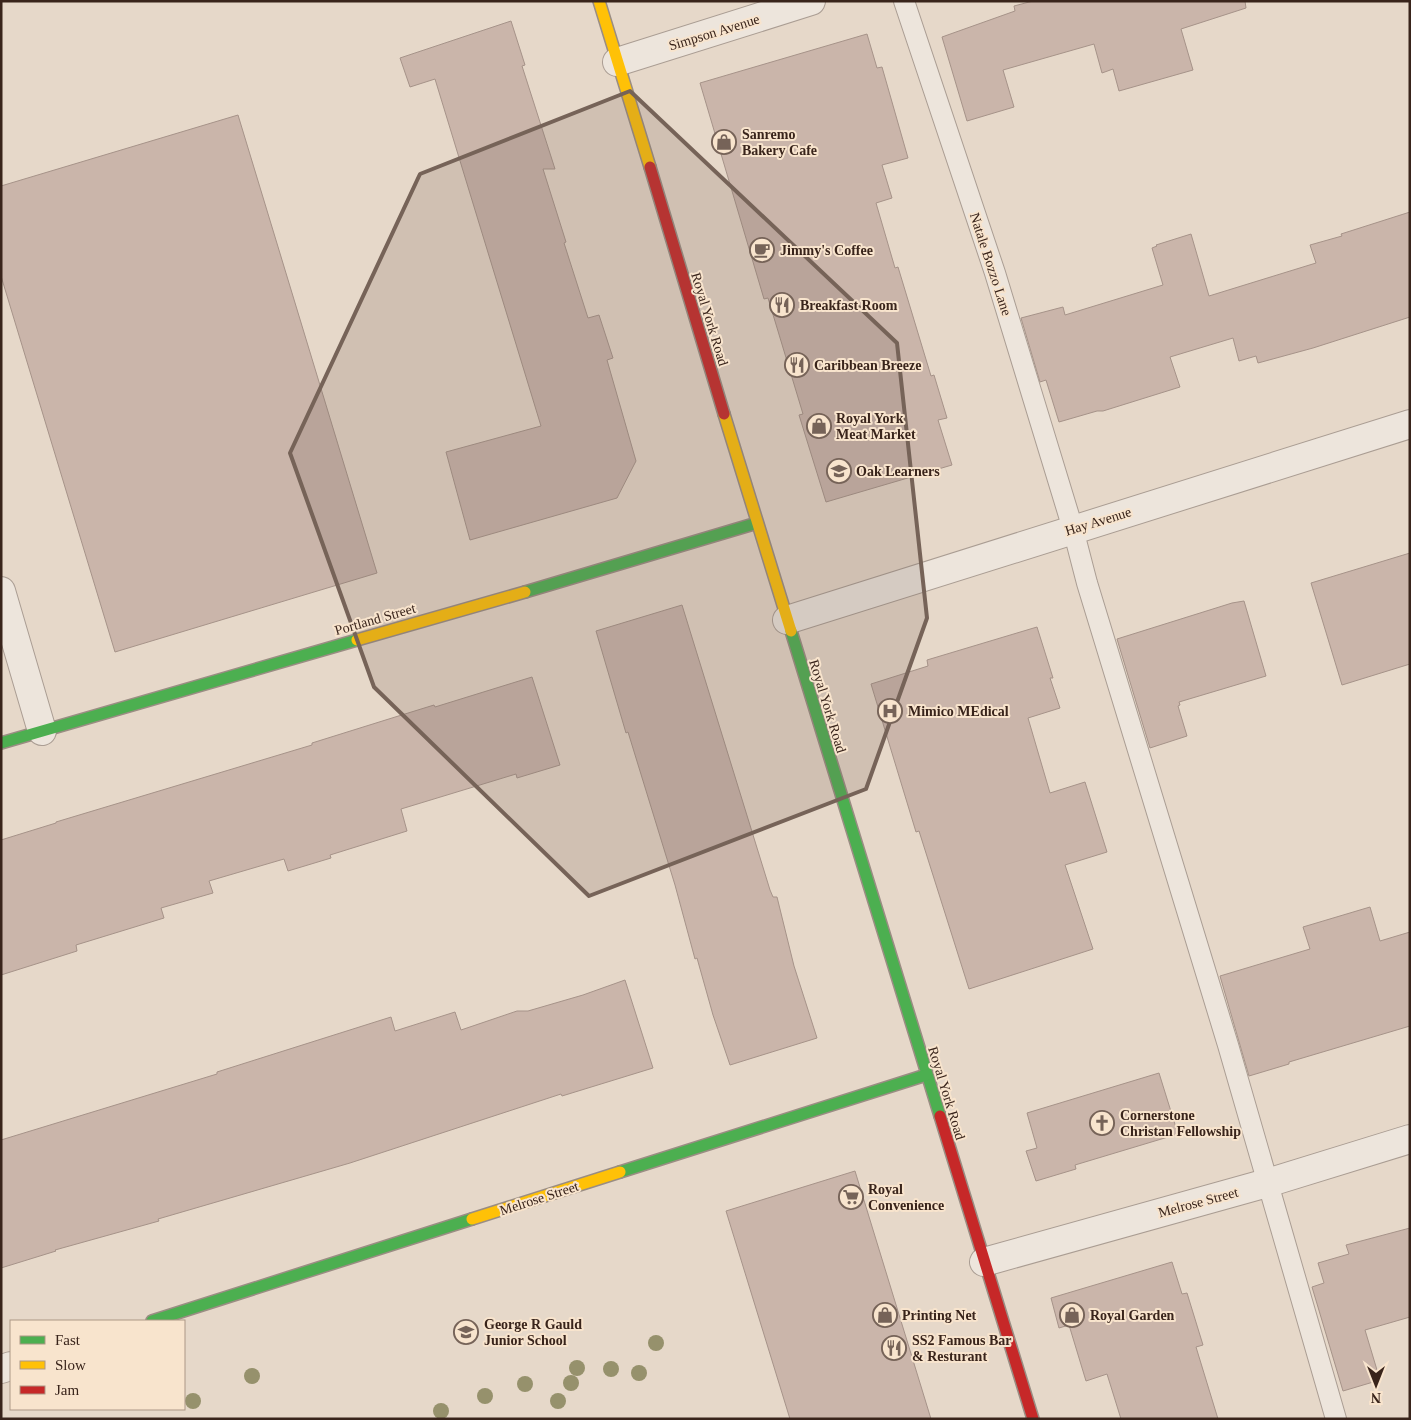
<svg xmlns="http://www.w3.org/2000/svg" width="1411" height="1420" font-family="'Times New Roman',serif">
  <rect width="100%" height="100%" fill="#e6d8c9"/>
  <g fill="#cab5aa" stroke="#a69389">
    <path d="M 1033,1 L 1245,1 L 1246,8 L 1181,29 L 1193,70 L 1119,91 L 1113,69 L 1102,73 L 1094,44 L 1003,70 L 1014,107 L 967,121 L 942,37 L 1015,11 L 1014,6 Z"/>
    <path d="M 511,21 L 525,65 L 522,66 L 555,169 L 543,169 L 566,242 L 564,243 L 588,318 L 599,315 L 613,358 L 607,360 L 636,461 L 617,498 L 470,540 L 446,452 L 541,426 L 435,79 L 410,87 L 400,58 Z"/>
    <path d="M 867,34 L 877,68 L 882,67 L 908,158 L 882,165 L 892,198 L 876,203 L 895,268 L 898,267 L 931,376 L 934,375 L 947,418 L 938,420 L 952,465 L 826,502 L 799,415 L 803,414 L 768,298 L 764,299 L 700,83 Z"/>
    <path d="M 238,115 L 377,573 L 115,652 L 1,276 L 1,186 Z"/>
    <path d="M 1410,212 L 1410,317 L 1313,348 L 1258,363 L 1256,356 L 1239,361 L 1233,338 L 1170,357 L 1180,387 L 1103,411 L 1097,411 L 1059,422 L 1046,380 L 1040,382 L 1021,318 L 1063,307 L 1065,315 L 1163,285 L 1152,248 L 1157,246 L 1156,245 L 1191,234 L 1209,296 L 1316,263 L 1310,245 L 1342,236 L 1341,234 Z"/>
    <path d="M 1410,553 L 1410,664 L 1342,685 L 1311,583 Z"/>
    <path d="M 1244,601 L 1266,676 L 1179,702 L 1180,705 L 1178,706 L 1187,736 L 1150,748 L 1117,639 L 1232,603 Z"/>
    <path d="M 682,605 L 770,890 L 773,897 L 777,897 L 794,966 L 817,1038 L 730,1065 L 713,1015 L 697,958 L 695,959 L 675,885 L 628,732 L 626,733 L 596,631 Z"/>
    <path d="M 1037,627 L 1053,678 L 1050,678 L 1060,708 L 1028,718 L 1050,793 L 1085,782 L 1107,852 L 1065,865 L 1093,949 L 969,989 L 919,831 L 916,832 L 871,684 L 928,666 L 927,660 Z"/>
    <path d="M 532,677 L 560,765 L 517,778 L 516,774 L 401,809 L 407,831 L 330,855 L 331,858 L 288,871 L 284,859 L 209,881 L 213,893 L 161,908 L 164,918 L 76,945 L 77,951 L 1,975 L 1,840 L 56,823 L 56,822 L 312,745 L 312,743 L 392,718 L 434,705 L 435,707 Z"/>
    <path d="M 1370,907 L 1380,941 L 1410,932 L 1410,1026 L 1289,1062 L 1289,1064 L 1249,1076 L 1220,976 L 1310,949 L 1303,927 Z"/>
    <path d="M 625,980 L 653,1068 L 562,1096 L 561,1094 L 350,1163 L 158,1219 L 159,1221 L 55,1250 L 56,1251 L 1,1268 L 1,1140 L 217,1074 L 217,1072 L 391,1017 L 395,1031 L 455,1012 L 461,1030 L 517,1011 L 528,1011 L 583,995 Z"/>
    <path d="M 1159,1073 L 1178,1134 L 1075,1165 L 1076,1169 L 1036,1181 L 1026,1151 L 1037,1148 L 1027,1113 Z"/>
    <path d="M 855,1171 L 931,1419 L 790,1419 L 726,1211 Z"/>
    <path d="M 1410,1228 L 1410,1317 L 1365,1330 L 1380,1380 L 1343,1391 L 1312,1287 L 1324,1283 L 1318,1263 L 1349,1254 L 1346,1245 Z"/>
    <path d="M 1172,1262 L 1182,1294 L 1187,1293 L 1203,1345 L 1196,1347 L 1218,1419 L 1121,1419 L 1107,1374 L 1086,1381 L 1069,1325 L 1059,1328 L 1051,1298 Z"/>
  </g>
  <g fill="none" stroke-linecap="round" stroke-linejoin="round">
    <defs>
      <path id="lane" d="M 904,1 L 995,273 L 1073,529 L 1087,583 L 1228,1045 L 1336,1419"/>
      <g id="street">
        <path d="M 617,62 L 811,1"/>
        <path d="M 1,591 L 42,731"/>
        <path d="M 787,620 L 1410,424"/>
        <path d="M 984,1262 L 1267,1183 L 1410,1139"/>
        <path d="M 1,1369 L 11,1366"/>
      </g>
      <g id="fast">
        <path d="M 525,592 L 757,523"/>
        <path d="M 791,631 L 940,1116"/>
        <path d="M 1,743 L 357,640"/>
        <path d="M 620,1172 L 926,1075"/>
        <path d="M 152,1321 L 472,1219"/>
      </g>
      <g id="slow">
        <path d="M 599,1 L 650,167"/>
        <path d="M 724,414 L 791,631"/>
        <path d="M 357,640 L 525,592"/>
        <path d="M 472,1219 L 620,1172"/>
      </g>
      <g id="jam">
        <path d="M 650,167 L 724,414"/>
        <path d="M 940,1116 L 1033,1419"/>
      </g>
    </defs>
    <use href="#lane" stroke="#aa9d93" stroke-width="22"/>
    <use href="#street" stroke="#aa9d93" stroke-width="30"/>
    <use href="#fast" stroke="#9a8d83" stroke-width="14"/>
    <use href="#slow" stroke="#9a8d83" stroke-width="14"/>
    <use href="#jam" stroke="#9a8d83" stroke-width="14"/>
    <use href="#lane" stroke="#ede5dc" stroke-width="20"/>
    <use href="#street" stroke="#ede5dc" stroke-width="28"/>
    <use href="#fast" stroke="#4caf50" stroke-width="11"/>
    <use href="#slow" stroke="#ffc107" stroke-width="11"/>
    <use href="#jam" stroke="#c62828" stroke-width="11"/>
  </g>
  <g fill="#96916c">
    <circle cx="656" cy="1343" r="8"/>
    <circle cx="577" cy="1368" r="8"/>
    <circle cx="611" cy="1369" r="8"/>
    <circle cx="639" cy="1373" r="8"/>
    <circle cx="252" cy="1376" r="8"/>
    <circle cx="571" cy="1383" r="8"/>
    <circle cx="525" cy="1384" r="8"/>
    <circle cx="485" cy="1396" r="8"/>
    <circle cx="193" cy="1401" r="8"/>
    <circle cx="558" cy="1401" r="8"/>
    <circle cx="441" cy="1411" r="8"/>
  </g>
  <path fill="#766358" fill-opacity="0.2" stroke="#766358" stroke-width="4" stroke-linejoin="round" d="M 630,91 L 897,343 L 927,618 L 866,789 L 589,896 L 374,687 L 290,453 L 420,174 Z"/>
  <defs>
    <symbol id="shop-ring" viewBox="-11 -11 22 22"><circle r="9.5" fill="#f8e4cd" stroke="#766358" stroke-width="1.5"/><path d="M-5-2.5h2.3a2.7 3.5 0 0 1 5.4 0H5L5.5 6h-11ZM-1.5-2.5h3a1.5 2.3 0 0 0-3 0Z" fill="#766358"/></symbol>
    <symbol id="cafe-ring" viewBox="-11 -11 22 22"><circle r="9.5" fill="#f8e4cd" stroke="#766358" stroke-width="1.5"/><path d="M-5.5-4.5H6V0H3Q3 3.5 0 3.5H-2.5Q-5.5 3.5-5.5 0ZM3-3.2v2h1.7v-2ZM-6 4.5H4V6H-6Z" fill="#766358"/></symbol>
    <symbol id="restaurant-ring" viewBox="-11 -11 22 22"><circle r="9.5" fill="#f8e4cd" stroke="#766358" stroke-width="1.5"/><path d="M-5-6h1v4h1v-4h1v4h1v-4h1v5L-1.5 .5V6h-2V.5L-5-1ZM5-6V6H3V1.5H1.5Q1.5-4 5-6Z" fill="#766358"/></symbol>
    <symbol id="school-ring" viewBox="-11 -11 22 22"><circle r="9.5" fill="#f8e4cd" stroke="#766358" stroke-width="1.5"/><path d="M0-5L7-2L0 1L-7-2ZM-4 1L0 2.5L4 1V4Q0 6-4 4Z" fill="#766358"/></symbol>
    <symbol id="hospital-ring" viewBox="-11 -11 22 22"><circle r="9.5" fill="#f8e4cd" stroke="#766358" stroke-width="1.5"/><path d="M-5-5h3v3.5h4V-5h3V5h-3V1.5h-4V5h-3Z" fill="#766358"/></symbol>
    <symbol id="church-ring" viewBox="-11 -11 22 22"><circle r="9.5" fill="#f8e4cd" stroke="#766358" stroke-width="1.5"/><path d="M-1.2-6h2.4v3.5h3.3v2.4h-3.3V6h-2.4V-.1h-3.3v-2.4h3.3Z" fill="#766358"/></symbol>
    <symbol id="supermarket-ring" viewBox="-11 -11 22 22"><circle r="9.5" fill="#f8e4cd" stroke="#766358" stroke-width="1.5"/><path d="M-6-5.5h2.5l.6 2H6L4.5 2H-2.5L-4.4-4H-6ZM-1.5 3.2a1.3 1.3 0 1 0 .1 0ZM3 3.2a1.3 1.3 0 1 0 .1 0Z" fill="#766358"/></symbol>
  </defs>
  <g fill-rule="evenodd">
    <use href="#shop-ring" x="710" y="128" width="28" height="28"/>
    <use href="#cafe-ring" x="748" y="236" width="28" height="28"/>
    <use href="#restaurant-ring" x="768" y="291" width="28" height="28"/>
    <use href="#restaurant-ring" x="783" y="351" width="28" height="28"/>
    <use href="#shop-ring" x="805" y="412" width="28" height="28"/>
    <use href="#school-ring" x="825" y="457" width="28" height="28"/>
    <use href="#hospital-ring" x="876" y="697" width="28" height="28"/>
    <use href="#church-ring" x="1088" y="1109" width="28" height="28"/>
    <use href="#supermarket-ring" x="837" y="1183" width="28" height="28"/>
    <use href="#shop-ring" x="871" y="1301" width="28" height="28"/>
    <use href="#shop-ring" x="1058" y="1301" width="28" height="28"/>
    <use href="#school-ring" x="452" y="1318" width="28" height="28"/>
    <use href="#restaurant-ring" x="880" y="1334" width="28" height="28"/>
  </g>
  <g text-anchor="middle" stroke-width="4" stroke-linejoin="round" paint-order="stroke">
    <g font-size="14" fill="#39241b" stroke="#f8e4cd">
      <text transform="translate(714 32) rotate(-17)" y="5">Simpson Avenue</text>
      <text transform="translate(991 264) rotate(72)" y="5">Natale Bozzo Lane</text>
      <text transform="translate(710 319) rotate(73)" y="5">Royal York Road</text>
      <text transform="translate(1098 521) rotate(-17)" y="5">Hay Avenue</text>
      <text transform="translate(375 619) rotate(-16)" y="5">Portland Street</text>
      <text transform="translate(828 706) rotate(73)" y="5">Royal York Road</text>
      <text transform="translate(947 1093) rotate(73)" y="5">Royal York Road</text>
      <text transform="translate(539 1198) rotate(-18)" y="5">Melrose Street</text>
      <text transform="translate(1198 1202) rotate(-15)" y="5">Melrose Street</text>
    </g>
    <g font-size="14" font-weight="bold" fill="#39241b" stroke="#f8e4cd" text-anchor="start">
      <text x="742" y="139">Sanremo<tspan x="742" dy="16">Bakery Cafe</tspan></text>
      <text x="780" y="255">Jimmy's Coffee</text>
      <text x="800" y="310">Breakfast Room</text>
      <text x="814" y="370">Caribbean Breeze</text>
      <text x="836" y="423">Royal York<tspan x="836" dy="16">Meat Market</tspan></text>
      <text x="856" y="476">Oak Learners</text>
      <text x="908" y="716">Mimico MEdical</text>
      <text x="1120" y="1120">Cornerstone<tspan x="1120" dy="16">Christan Fellowship</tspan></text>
      <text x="868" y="1194">Royal<tspan x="868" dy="16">Convenience</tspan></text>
      <text x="902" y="1320">Printing Net</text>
      <text x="1090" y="1320">Royal Garden</text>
      <text x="484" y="1329">George R Gauld<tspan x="484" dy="16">Junior School</tspan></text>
      <text x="912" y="1345">SS2 Famous Bar<tspan x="912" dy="16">&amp; Resturant</tspan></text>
    </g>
  </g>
  <rect width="1411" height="1420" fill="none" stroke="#39241b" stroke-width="5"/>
  <rect x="10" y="1320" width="175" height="90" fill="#f8e4cd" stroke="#ac9786"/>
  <rect x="20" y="1336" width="25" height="8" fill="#4caf50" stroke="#ac9786"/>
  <text x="55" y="1345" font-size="15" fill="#39241b">Fast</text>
  <rect x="20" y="1361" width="25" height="8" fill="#ffc107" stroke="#ac9786"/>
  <text x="55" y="1370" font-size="15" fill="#39241b">Slow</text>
  <rect x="20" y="1386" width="25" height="8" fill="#c62828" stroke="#ac9786"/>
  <text x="55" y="1395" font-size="15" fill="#39241b">Jam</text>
  <g transform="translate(1376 1385) rotate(180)" stroke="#f8e4cd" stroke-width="4" paint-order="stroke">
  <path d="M0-4L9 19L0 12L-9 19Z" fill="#39241b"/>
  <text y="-8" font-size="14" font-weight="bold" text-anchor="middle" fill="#39241b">N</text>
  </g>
</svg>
